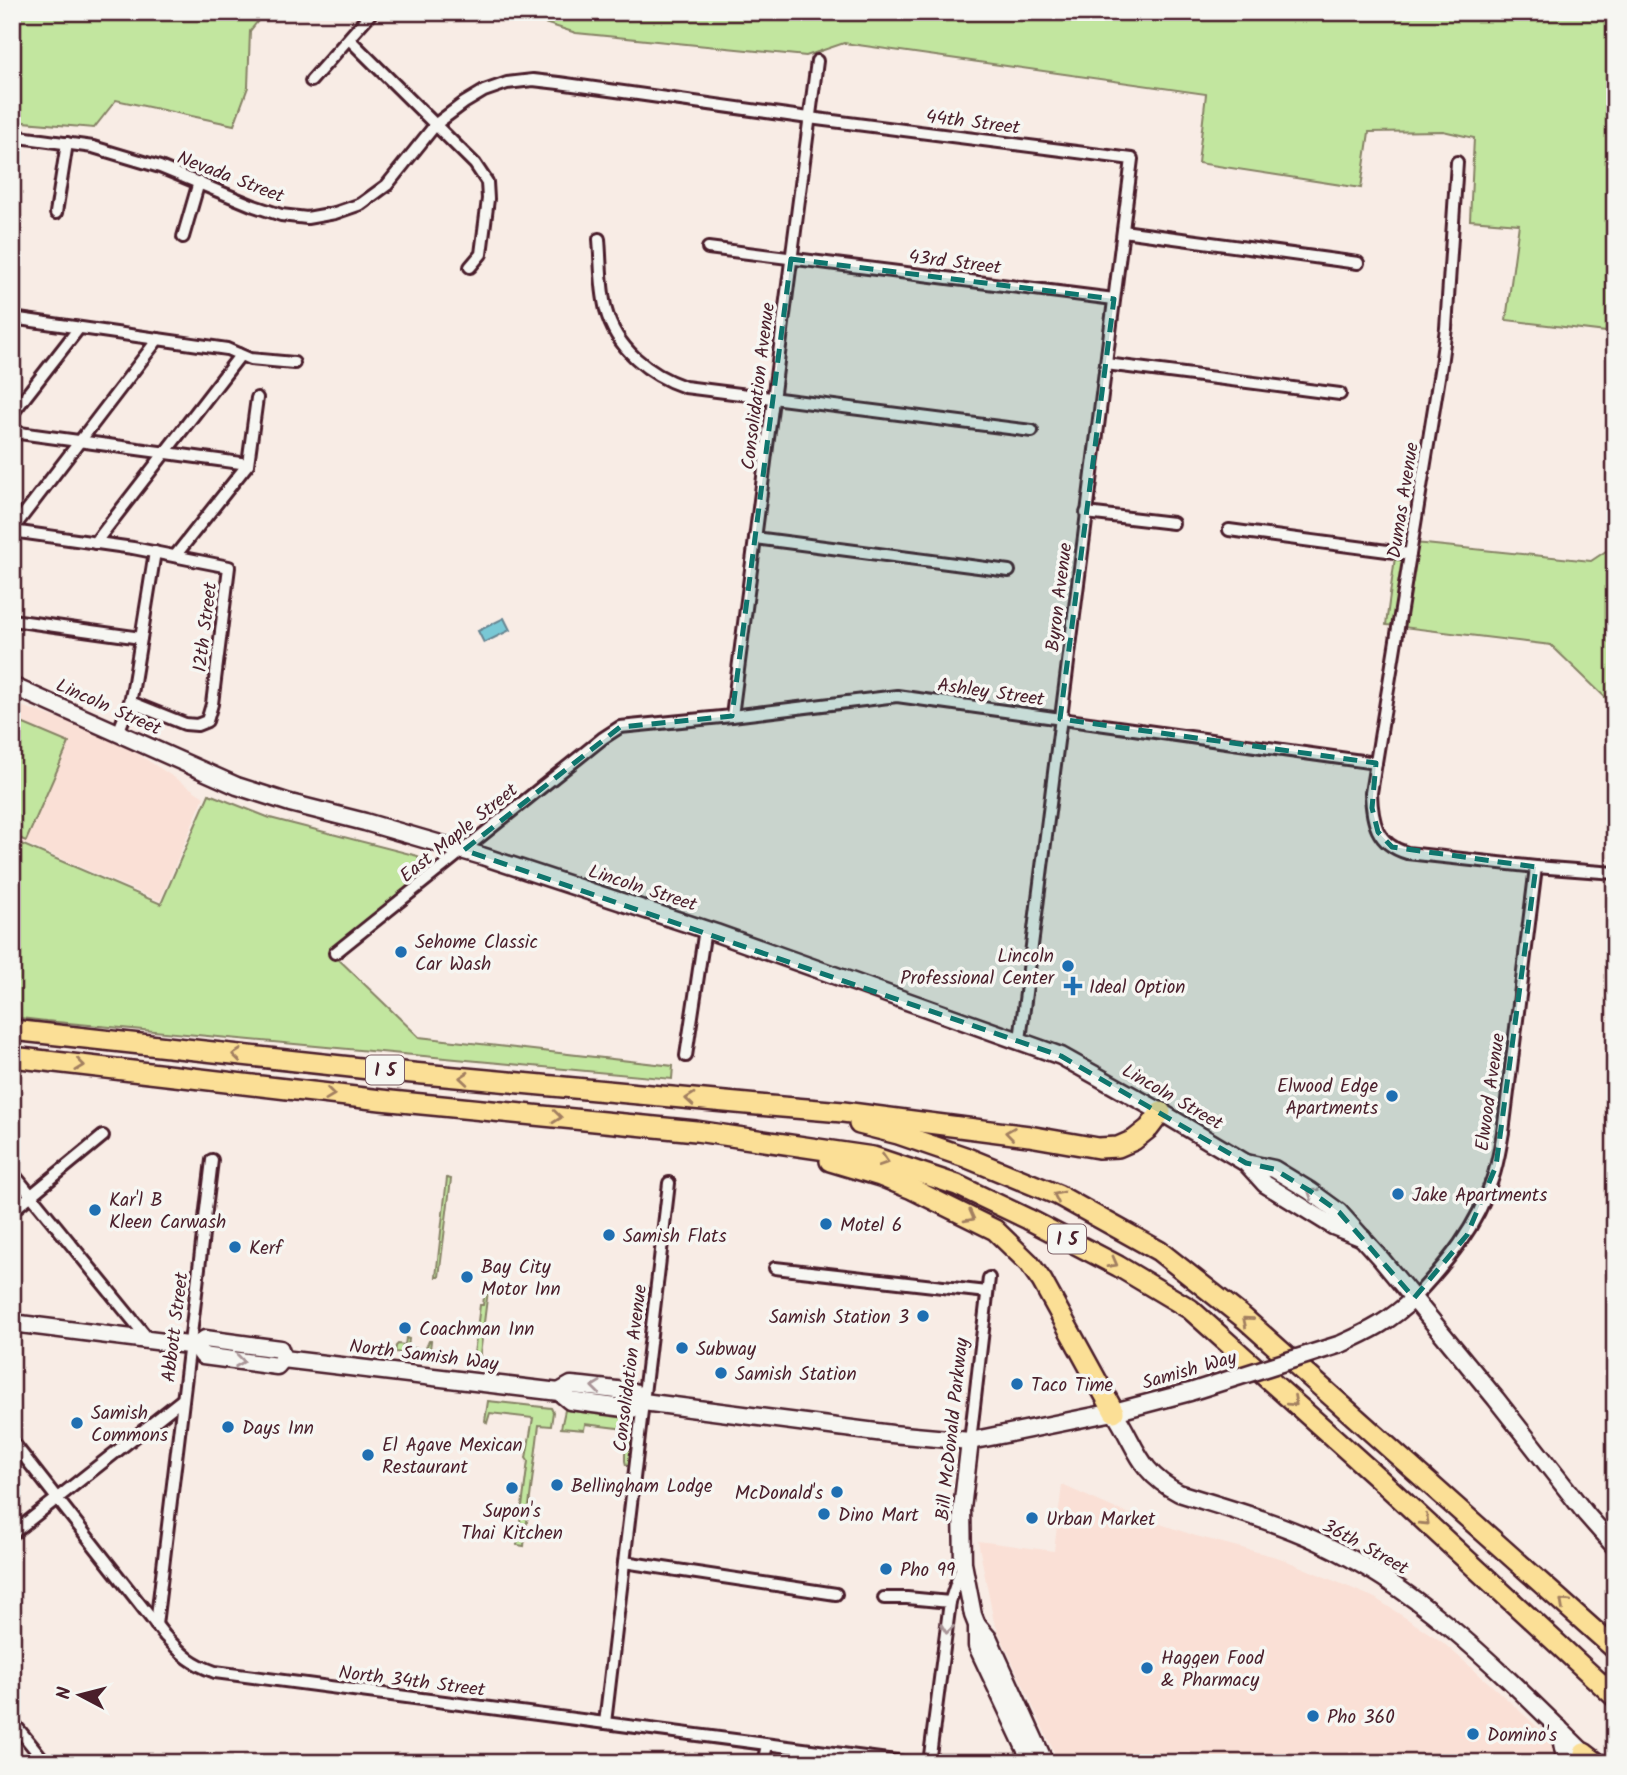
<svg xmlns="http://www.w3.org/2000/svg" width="1627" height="1775" font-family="Kalam,sans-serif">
  <rect width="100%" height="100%" fill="#f8ece5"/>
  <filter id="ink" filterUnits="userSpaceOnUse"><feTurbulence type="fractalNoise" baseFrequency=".0143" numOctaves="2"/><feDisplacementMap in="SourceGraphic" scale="14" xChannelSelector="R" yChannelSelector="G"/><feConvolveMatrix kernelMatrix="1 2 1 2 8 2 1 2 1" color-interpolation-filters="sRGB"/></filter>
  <g filter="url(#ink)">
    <g fill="#fae0d6">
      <path d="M 12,703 L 109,735 L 204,797 L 160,901 L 12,838 Z"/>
      <path d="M 1062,1485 L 1116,1509 L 1196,1536 L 1280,1558 L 1375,1598 L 1441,1641 L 1498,1691 L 1556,1744 L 1559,1763 L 1059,1763 L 994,1622 L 978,1541 L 1054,1551 Z"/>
    </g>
    <g fill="#c2e69f" stroke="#868265" stroke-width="2">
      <path d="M 12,12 L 265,12 L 250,31 L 248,87 L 234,125 L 116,100 L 94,128 L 12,121 Z"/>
      <path d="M 510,12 L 1615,12 L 1615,333 L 1506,320 L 1519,224 L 1470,220 L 1474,138 L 1443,131 L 1369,132 L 1361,188 L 1198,163 L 1206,94 L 844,43 L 806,56 L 576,33 Z"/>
      <path d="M 1397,542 L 1425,544 L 1591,561 L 1615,545 L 1615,707 L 1551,645 L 1386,625 Z"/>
      <path d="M 12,719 L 69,743 L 26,841 L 12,835 Z"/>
      <path d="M 209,794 L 270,818 L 418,856 L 423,874 L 329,950 L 419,1037 L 673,1066 L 672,1079 L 46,1021 L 12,1017 L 12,840 L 161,904 Z"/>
      <path d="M 447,1178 L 451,1179 L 439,1277 L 436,1277 Z"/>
      <path d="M 486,1282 L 489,1282 L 479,1363 L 473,1362 L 480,1305 L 483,1305 Z"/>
      <path d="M 406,1338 L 409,1339 L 408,1347 L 425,1350 L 429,1341 L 431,1341 L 429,1357 L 395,1352 L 396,1346 L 398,1344 L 405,1345 Z"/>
      <path d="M 488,1401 L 551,1408 L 553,1412 L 551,1426 L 539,1425 L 524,1546 L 517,1545 L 528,1461 L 526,1458 L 533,1418 L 490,1413 L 487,1423 L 485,1421 Z"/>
      <path d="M 565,1410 L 632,1418 L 633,1438 L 630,1466 L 626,1465 L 625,1461 L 625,1429 L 585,1424 L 584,1430 L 561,1428 Z"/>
    </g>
    <path fill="#79c8d5" stroke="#668491" stroke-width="2" d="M 504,618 L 510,630 L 484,643 L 478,631 Z"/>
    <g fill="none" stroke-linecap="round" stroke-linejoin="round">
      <defs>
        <g id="street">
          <path d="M 349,39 L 475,164 L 487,182 L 488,199 L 481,254 L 470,267"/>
          <path d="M 311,81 L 372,12"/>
          <path d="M 12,136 L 93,147 L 160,167 L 254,206 L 281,215 L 307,218 L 335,213 L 361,204 L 387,185 L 436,124 L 464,103 L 484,91 L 507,83 L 533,80 L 559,83 L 809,118 L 1132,159 L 1020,1040"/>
          <path d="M 1457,162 L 1446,328 L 1441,365 L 1371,793 C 1372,821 1376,844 1407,853 L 1536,867 L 1615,873"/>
          <path d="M 56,213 L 67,143"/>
          <path d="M 1123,231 L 1358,263"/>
          <path d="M 183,237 L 199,182"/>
          <path d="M 599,239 C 601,262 600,287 606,310 C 616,348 649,375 685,387 L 1032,431"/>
          <path d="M 708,248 L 1114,299"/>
          <path d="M 12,318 L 227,349 L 250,359 L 294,363"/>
          <path d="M 1106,364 L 1340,394"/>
          <path d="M 12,414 L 79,328"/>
          <path d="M 12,432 L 248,464"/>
          <path d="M 1086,513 L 1173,523"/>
          <path d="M 12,530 L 158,339"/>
          <path d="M 1229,530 L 1410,554"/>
          <path d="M 12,531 L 133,548 L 229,567 L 212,704 L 207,721 L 197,725 L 185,724 L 130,702"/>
          <path d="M 755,538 L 1009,571"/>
          <path d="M 95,543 L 238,358 L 238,354"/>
          <path d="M 175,556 L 248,464 L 257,398"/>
          <path d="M 12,620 L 141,638"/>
          <path d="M 732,716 L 817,61"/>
          <path d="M 118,733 L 130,702 L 133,688 L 155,552"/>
          <path d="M 335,953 L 603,738 L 620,727 L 732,716 L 897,696 L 1376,763"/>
          <path d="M 686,1056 L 705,929"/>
          <path d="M 12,1172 L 149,1340"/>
          <path d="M 12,1211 L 103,1136"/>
          <path d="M 775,1268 L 987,1292"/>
          <path d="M 1414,1298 C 1447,1263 1477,1227 1492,1180 C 1498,1164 1500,1148 1503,1132 L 1536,867"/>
          <path d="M 12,1441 L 165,1636 C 183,1655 190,1663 215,1672 L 911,1763"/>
          <path d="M 970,1441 L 989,1278"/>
          <path d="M 12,1534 L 183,1399"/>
          <path d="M 624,1562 L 836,1594"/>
          <path d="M 884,1598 L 907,1598 L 950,1602"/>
          <path d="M 156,1625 L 212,1160"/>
          <path d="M 12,1721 L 46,1763"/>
          <path d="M 605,1723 L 669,1183"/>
          <path d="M 763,1763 L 767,1745"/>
          <path d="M 929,1763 L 950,1602 L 962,1566"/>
        </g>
        <g id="secondary">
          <path d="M 12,686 L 237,786 L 290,803 L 365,822 L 482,856 L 716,933 L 1061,1056 L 1161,1112 L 1246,1163 L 1265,1184 L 1333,1226 L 1363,1238"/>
          <path d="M 1246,1163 L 1274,1169 L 1310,1191 L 1339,1212 L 1381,1259 L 1496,1399 L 1586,1514 L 1615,1547"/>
          <path d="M 12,1323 L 196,1346 L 205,1339 L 280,1349 L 283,1359"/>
          <path d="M 1341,1344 C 1370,1331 1390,1321 1414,1298"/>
          <path d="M 196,1346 L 203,1356 L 277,1366 L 283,1359"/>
          <path d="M 283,1359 L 559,1392 L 570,1401 L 593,1404 L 632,1409 L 643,1402"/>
          <path d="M 559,1392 L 571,1385 L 582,1386 L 634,1392 L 643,1402"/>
          <path d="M 643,1402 L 892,1434 L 970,1441 L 1114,1412 L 1190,1392"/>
          <path d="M 1114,1412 C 1137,1447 1138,1472 1179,1493 C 1226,1508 1274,1521 1319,1542 C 1424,1591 1502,1673 1584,1753 L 1582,1763"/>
          <path d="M 970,1441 L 962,1509 L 963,1563 L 973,1615 L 977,1625 L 977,1646 L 1032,1763"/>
          <path d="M 977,1625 L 989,1639 L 1045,1763"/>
          <path d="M 1559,1728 L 1566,1763"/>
        </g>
        <g id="highway">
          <path d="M 12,1030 L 369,1069 L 758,1105 L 843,1112 L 1029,1136 L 1098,1148 L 1118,1147 L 1134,1140 L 1149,1128 L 1161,1112"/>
          <path d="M 12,1057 L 381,1100 L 696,1131 L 873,1157 L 957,1185 L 1028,1219 L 1118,1266 L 1190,1309 L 1375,1475 L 1615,1697"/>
          <path d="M 859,1124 L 898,1134 L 965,1157 L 1058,1195 L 1159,1251 L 1245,1319 L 1615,1649"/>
          <path d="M 830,1161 L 880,1176 L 912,1189 L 995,1230 L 1029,1263 L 1042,1281 L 1114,1412"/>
          <path d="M 1584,1753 L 1597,1763"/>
        </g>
      </defs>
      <use href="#street" stroke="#4a1f2b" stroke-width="16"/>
      <use href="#secondary" stroke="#4a1f2b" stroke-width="21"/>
      <use href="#highway" stroke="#4a1f2b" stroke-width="24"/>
      <use href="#street" stroke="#f6f6f2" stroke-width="10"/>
      <use href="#secondary" stroke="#f6f6f2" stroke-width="16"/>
      <use href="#highway" stroke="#fbdf96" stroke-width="19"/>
      <defs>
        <path id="secondary-bridge" d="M 1190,1392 L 1341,1344"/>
      </defs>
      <use href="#secondary-bridge" stroke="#4a1f2b" stroke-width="21" stroke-linecap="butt"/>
      <use href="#secondary-bridge" stroke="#f6f6f2" stroke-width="16"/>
    </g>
    <defs><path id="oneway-chevron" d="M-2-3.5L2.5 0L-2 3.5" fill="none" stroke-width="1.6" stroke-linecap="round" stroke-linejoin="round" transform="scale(1.75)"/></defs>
    <g stroke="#a27f60">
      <use href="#oneway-chevron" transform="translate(237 1055) rotate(-174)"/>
      <use href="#oneway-chevron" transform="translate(80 1065) rotate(7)"/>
      <use href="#oneway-chevron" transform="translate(464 1078) rotate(-175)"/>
      <use href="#oneway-chevron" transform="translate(330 1094) rotate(7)"/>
      <use href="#oneway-chevron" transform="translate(690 1099) rotate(-175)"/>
      <use href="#oneway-chevron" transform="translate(557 1117) rotate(6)"/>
      <use href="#oneway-chevron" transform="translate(1010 1133) rotate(-172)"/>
      <use href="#oneway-chevron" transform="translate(884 1161) rotate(18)"/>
      <use href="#oneway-chevron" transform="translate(1058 1196) rotate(-154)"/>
      <use href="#oneway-chevron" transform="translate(970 1217) rotate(28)"/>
      <use href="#oneway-chevron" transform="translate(1113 1263) rotate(29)"/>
      <use href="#oneway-chevron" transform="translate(1247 1321) rotate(-140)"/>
      <use href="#oneway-chevron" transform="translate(1293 1402) rotate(42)"/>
      <use href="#oneway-chevron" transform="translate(1425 1521) rotate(43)"/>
      <use href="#oneway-chevron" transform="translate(1564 1603) rotate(-138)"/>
    </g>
    <g stroke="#a99598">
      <use href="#oneway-chevron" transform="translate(1312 1193) rotate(-146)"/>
      <use href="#oneway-chevron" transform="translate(240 1361) rotate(8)"/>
      <use href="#oneway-chevron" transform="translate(596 1387) rotate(-173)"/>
      <use href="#oneway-chevron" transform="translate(947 1629) rotate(97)"/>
    </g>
  </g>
  <path fill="#0f766e" fill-opacity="0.2" stroke="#0f766e" stroke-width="5" stroke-dasharray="14 9" stroke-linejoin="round" d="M 791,259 L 1114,299 L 1060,719 L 1376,763 L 1372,808 L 1378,832 L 1392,847 L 1536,867 L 1496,1166 L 1467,1235 L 1414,1298 L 1339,1212 L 1310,1191 L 1274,1169 L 1246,1163 L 1061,1056 L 464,850 L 620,727 L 732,716 Z"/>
  <g fill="#1f6fb2" stroke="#f6f6f2" stroke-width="2.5">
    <circle cx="401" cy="952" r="7"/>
    <circle cx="1068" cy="966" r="7"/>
    <path d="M1069.5 975.5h7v7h7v7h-7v7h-7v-7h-7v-7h7z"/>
    <circle cx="1392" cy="1096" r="7"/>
    <circle cx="1398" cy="1194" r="7"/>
    <circle cx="95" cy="1210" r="7"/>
    <circle cx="826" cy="1224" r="7"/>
    <circle cx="609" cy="1235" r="7"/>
    <circle cx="235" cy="1247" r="7"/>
    <circle cx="467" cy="1277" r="7"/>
    <circle cx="923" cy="1316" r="7"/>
    <circle cx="405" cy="1328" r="7"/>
    <circle cx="682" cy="1348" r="7"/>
    <circle cx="721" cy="1373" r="7"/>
    <circle cx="1017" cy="1384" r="7"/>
    <circle cx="77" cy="1423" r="7"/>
    <circle cx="228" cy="1427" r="7"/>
    <circle cx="368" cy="1455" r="7"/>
    <circle cx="557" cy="1485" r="7"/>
    <circle cx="512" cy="1488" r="7"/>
    <circle cx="837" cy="1492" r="7"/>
    <circle cx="824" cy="1514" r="7"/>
    <circle cx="1032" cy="1518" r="7"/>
    <circle cx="886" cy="1569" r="7"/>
    <circle cx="1147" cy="1668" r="7"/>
    <circle cx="1313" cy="1716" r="7"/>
    <circle cx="1473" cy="1734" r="7"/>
  </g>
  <g text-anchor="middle" stroke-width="7" stroke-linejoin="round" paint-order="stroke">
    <g fill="#f6f6f2" stroke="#7e6067" stroke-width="2">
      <rect x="366" y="1055.5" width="38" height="29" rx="5"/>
      <rect x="1048" y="1224.5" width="38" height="29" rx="5"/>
    </g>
    <g font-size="18" font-weight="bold" fill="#4a1f2b">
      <text x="385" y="1076">I 5</text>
      <text x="1067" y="1245">I 5</text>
    </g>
    <g font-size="19" fill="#4a1f2b" stroke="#f6f6f2">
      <text transform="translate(973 121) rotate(7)" y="7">44th Street</text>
      <text transform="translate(231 176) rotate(21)" y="7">Nevada Street</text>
      <text transform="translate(955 261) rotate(7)" y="7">43rd Street</text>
      <text transform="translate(757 386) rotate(-83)" y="7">Consolidation Avenue</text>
      <text transform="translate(1402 500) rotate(-81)" y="7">Dumas Avenue</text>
      <text transform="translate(1058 597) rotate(-83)" y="7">Byron Avenue</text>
      <text transform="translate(204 627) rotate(-83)" y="7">12th Street</text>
      <text transform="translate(991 691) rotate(8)" y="7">Ashley Street</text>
      <text transform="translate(109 706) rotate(24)" y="7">Lincoln Street</text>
      <text transform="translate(458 832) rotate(-39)" y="7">East Maple Street</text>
      <text transform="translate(643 887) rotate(18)" y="7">Lincoln Street</text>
      <text transform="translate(1489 1092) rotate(-82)" y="7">Elwood Avenue</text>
      <text transform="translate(1173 1096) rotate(30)" y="7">Lincoln Street</text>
      <text transform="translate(174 1327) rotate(-83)" y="7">Abbott Street</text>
      <text transform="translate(424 1354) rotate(7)" y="7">North Samish Way</text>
      <text transform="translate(629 1368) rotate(-83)" y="7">Consolidation Avenue</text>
      <text transform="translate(1189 1369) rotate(-16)" y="7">Samish Way</text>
      <text transform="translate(951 1429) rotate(-84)" y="7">Bill McDonald Parkway</text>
      <text transform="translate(1366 1546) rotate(29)" y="7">36th Street</text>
      <text transform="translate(412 1680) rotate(7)" y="7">North 34th Street</text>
    </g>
    <g font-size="19" fill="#4a1f2b" stroke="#f6f6f2" text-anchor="start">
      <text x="415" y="948">Sehome Classic<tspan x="415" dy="22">Car Wash</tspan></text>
      <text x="1054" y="962" text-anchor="end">Lincoln<tspan x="1054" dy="22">Professional Center</tspan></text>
      <text x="1089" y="993">Ideal Option</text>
      <text x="1378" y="1092" text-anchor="end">Elwood Edge<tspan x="1378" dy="22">Apartments</tspan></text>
      <text x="1412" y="1201">Jake Apartments</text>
      <text x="109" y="1206">Kar'l B<tspan x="109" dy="22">Kleen Carwash</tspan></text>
      <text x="840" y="1231">Motel 6</text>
      <text x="623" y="1242">Samish Flats</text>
      <text x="249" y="1254">Kerf</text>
      <text x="481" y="1273">Bay City<tspan x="481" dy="22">Motor Inn</tspan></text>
      <text x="909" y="1323" text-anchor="end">Samish Station 3</text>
      <text x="419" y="1335">Coachman Inn</text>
      <text x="696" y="1355">Subway</text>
      <text x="735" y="1380">Samish Station</text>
      <text x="1031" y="1391">Taco Time</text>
      <text x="91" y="1419">Samish<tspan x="91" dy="22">Commons</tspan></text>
      <text x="242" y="1434">Days Inn</text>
      <text x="382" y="1451">El Agave Mexican<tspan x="382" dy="22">Restaurant</tspan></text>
      <text x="571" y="1492">Bellingham Lodge</text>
      <text x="823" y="1499" text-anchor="end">McDonald's</text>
      <text x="512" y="1517" text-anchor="middle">Supon's<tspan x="512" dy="22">Thai Kitchen</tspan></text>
      <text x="838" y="1521">Dino Mart</text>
      <text x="1046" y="1525">Urban Market</text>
      <text x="900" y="1576">Pho 99</text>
      <text x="1161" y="1664">Haggen Food<tspan x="1161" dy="22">&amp; Pharmacy</tspan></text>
      <text x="1327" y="1723">Pho 360</text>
      <text x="1487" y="1741">Domino's</text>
    </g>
  </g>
  <rect width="1627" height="1775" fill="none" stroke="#f6f6f2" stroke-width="42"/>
  <rect x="21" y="21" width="1585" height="1733" fill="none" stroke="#4a1f2b" stroke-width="2.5" filter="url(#ink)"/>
  <g transform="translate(80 1695) rotate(277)" stroke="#f6f6f2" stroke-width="5" paint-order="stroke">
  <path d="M0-5L12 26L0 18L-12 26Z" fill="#4a1f2b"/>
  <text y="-10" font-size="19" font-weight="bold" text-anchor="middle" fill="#4a1f2b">N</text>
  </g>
</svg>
